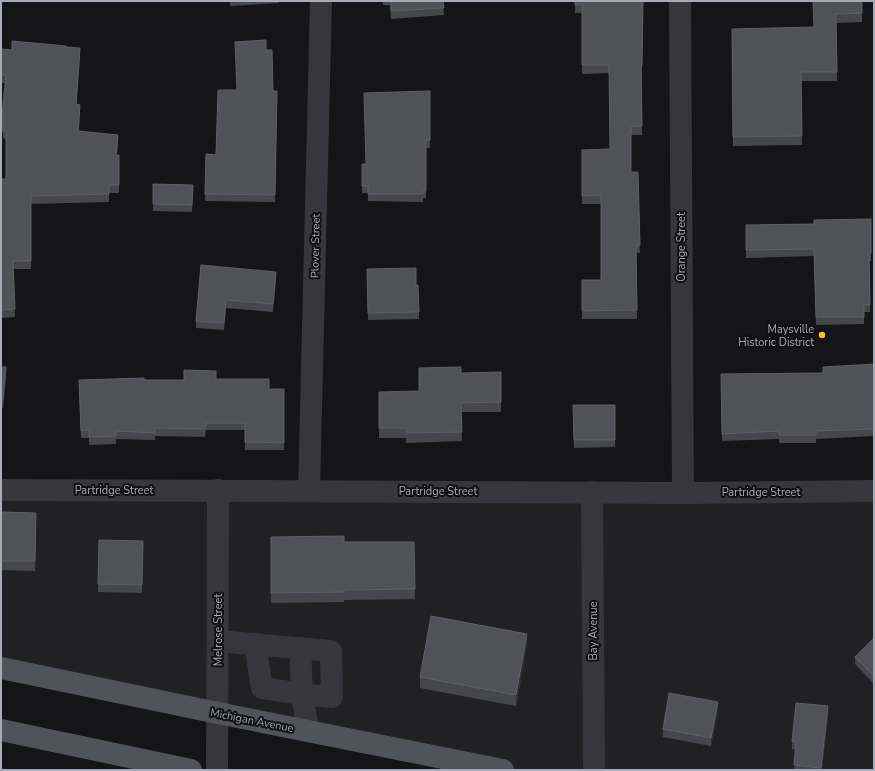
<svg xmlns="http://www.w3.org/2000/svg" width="875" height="771" font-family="'Nunito Sans',sans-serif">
  <rect width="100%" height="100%" fill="#151517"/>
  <path fill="#212124" d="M 874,491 L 874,770 L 508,770 L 1,667 L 1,493 Z"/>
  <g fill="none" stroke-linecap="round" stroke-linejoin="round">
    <g stroke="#36363c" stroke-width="22">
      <path d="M 680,1 L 683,493"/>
      <path d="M 1,490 L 683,493 L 874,491"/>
      <path d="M 309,491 L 321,1"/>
      <path d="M 592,492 L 594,770"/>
      <path d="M 218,641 L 331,651 L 332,697 L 302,694 L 308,730"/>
      <path d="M 255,644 L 262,688 L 302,694 L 300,648"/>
      <path d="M 217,770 L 218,490"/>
    </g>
    <g stroke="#51535b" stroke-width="22">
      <path d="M 1,668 L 218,713 L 503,770"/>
      <path d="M 1,730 L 191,770"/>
    </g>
  </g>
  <g fill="#46474c">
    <path d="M 230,1 L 279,1 L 279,3 L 230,6 Z"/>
    <path d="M 383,1 L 443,1 L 444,15 L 391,19 L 390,5 L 383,5 Z"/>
    <path d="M 575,1 L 643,1 L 642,73 L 642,135 L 631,135 L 631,172 L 638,172 L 640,253 L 637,253 L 637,256 L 636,256 L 637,319 L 582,319 L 582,280 L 601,280 L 601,204 L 582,204 L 582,150 L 610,149 L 609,73 L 582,74 L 582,13 L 575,13 Z"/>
    <path d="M 813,1 L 862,1 L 862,22 L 836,23 L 837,81 L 801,81 L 802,145 L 733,146 L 732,29 L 814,28 Z"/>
    <path d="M 235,42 L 266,50 L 273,91 L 277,91 L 275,202 L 205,201 L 206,154 L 216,155 L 237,90 Z"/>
    <path d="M 66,47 L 80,56 L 76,104 L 80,113 L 79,131 L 118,143 L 117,155 L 119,155 L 119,193 L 109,193 L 109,202 L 31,204 L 31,269 L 13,269 L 15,317 L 1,318 L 1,179 L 6,179 L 6,139 L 3,138 L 3,133 L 1,133 L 1,125 L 5,83 L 1,83 L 1,55 L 12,50 Z"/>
    <path d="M 430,91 L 430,148 L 426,148 L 426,198 L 423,198 L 423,202 L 368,201 L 368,193 L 362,193 L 362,164 L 365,164 Z"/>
    <path d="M 153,184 L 193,192 L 192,212 L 153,211 Z"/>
    <path d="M 871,219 L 871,261 L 869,261 L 870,312 L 864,312 L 864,324 L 816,325 L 814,256 L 746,258 L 746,225 L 814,224 Z"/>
    <path d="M 201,265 L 276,279 L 273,312 L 226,308 L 224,330 L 196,328 L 196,321 Z"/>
    <path d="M 367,269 L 416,285 L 419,312 L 419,319 L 368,320 Z"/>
    <path d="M 874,364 L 874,436 L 816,439 L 816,443 L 779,443 L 779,439 L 722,441 L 721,374 L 823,373 Z"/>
    <path d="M 1,367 L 6,375 L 3,408 L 1,408 Z"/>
    <path d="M 501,372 L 501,412 L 461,412 L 462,441 L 406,443 L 406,438 L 379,438 L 379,392 L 419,391 L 461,373 Z"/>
    <path d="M 216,379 L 269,389 L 284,389 L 284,450 L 245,450 L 245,430 L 206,430 L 205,437 L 155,436 L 155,440 L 116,439 L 116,444 L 89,445 L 89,438 L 81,438 L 79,380 L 184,380 Z"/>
    <path d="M 573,405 L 615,405 L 615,447 L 574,448 Z"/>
    <path d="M 1,512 L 36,522 L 35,571 L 1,570 Z"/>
    <path d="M 271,537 L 344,542 L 414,542 L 415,599 L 344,600 L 344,602 L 271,603 Z"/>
    <path d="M 99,540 L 143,541 L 142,593 L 98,592 Z"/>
    <path d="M 874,638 L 874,684 L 855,664 L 855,657 Z"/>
    <path d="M 527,645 L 516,706 L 420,688 L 420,677 Z"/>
    <path d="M 718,710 L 711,746 L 663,737 L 663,729 Z"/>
    <path d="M 828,714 L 822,770 L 794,770 L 796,750 L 792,749 L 792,741 Z"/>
  </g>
  <g fill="#2e2f32">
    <path d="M 80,48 L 80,56 L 76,112 L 76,104 Z"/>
    <path d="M 80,105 L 80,113 L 78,139 L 78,131 Z"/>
    <path d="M 118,135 L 118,143 L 116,163 L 116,155 Z"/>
    <path d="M 276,272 L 276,279 L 273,312 L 273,304 Z"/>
    <path d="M 226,300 L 226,308 L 224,330 L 224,323 Z"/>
    <path d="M 6,367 L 6,375 L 3,408 L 3,400 Z"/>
    <path d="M 527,634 L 527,645 L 516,706 L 516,695 Z"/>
    <path d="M 718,702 L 718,710 L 711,746 L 711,738 Z"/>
    <path d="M 828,706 L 828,714 L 822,770 L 821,770 Z"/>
  </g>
  <g fill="#515258" stroke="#5e6067">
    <path d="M 391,1 L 443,1 L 444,8 L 391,11 Z"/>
    <path d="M 575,1 L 643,1 L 642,65 L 641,65 L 642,126 L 631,127 L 631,172 L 638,172 L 640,245 L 637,245 L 637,248 L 636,248 L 637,310 L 582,311 L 582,280 L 601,280 L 601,195 L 582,196 L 582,150 L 610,149 L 609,65 L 582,65 L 582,4 L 575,5 Z"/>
    <path d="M 813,1 L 862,1 L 862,13 L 836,14 L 837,72 L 801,72 L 802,136 L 733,137 L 732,29 L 814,27 Z"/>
    <path d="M 266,40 L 266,50 L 272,50 L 273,91 L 277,91 L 275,195 L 205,194 L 206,154 L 216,155 L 218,90 L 237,90 L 235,42 Z"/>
    <path d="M 12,41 L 66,46 L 66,47 L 80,48 L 76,104 L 80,105 L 78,131 L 118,135 L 116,155 L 119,155 L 119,185 L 109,185 L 109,194 L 31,196 L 31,261 L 13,261 L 15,309 L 1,310 L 1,179 L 6,179 L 6,131 L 3,130 L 3,125 L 1,125 L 6,75 L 1,75 L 1,49 L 12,50 Z"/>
    <path d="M 430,91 L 430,140 L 426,140 L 426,191 L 423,191 L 423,194 L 368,194 L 368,186 L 362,186 L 362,164 L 366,164 L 364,93 Z"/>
    <path d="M 153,184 L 193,185 L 192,205 L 153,204 Z"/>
    <path d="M 871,219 L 871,253 L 869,253 L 870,305 L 864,305 L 864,317 L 816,317 L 814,249 L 746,250 L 746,225 L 814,224 L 814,220 Z"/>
    <path d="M 201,265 L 276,272 L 273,304 L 226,300 L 224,323 L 196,321 Z"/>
    <path d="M 416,268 L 416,285 L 418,285 L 419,312 L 368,313 L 367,269 Z"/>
    <path d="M 874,364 L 874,429 L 816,431 L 816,435 L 779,435 L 779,431 L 722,434 L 721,374 L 823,373 L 823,367 Z"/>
    <path d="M 1,367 L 6,367 L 3,400 L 1,400 Z"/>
    <path d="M 461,367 L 461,373 L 501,372 L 501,402 L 461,403 L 462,432 L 406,433 L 406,428 L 379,428 L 379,392 L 419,391 L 419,368 Z"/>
    <path d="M 184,370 L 216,371 L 216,379 L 269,379 L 269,389 L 284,389 L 284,443 L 245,442 L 245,423 L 206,423 L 205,429 L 155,428 L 155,433 L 116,431 L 116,436 L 89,437 L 89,430 L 81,431 L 79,380 L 144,378 L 144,380 L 184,380 Z"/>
    <path d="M 573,405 L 615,405 L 615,440 L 574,440 Z"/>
    <path d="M 1,512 L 36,513 L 35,561 L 1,561 Z"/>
    <path d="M 344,536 L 344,542 L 414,542 L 415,589 L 344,590 L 344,592 L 271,593 L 271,537 Z"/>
    <path d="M 99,540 L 143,541 L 142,585 L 98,584 Z"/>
    <path d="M 431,616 L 527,634 L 516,695 L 420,677 Z"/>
    <path d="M 874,638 L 874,676 L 855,657 Z"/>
    <path d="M 669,693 L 718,702 L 711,738 L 663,729 Z"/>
    <path d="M 796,703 L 828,706 L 821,768 L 794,765 L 796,742 L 792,741 Z"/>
  </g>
  <circle fill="#fcbd28" stroke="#101012" stroke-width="1.5" cx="822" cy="335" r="4"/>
  <g text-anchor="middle" stroke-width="4" stroke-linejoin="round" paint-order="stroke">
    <g font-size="11" fill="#a6abb8" stroke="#101012">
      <text transform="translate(315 246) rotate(-89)" y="4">Plover Street</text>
      <text transform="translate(681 247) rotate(-90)" y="4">Orange Street</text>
      <text x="114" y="494">Partridge Street</text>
      <text x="438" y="495">Partridge Street</text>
      <text x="761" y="496">Partridge Street</text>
      <text transform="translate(218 630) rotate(-90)" y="4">Melrose Street</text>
      <text transform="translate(593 631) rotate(-90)" y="4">Bay Avenue</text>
      <text transform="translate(252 720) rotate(11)" y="4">Michigan Avenue</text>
    </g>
    <g font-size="11" fill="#a6abb8" stroke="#101012" text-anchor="end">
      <text x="814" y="333">Maysville<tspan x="814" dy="13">Historic District</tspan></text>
    </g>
  </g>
  <rect width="875" height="771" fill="none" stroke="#a6abb8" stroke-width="4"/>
</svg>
